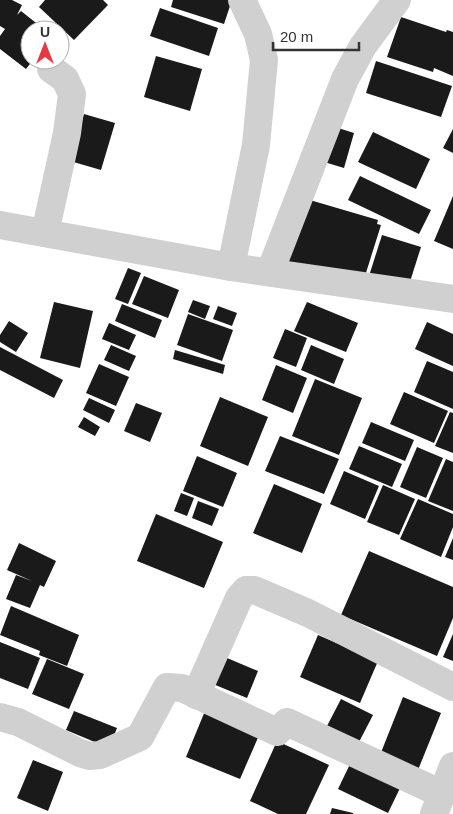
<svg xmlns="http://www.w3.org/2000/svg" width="453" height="814" font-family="Helvetica,sans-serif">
  <rect width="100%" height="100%" fill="#fff"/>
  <g fill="#1a1a1a">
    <path d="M 0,0 L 12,0 L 22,5 L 17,15 L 21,11 L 45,30 L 30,30 L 30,60 L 33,60 L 26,69 L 0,49 L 0,36 L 5,29 L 0,26 Z"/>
    <path d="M 45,0 L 103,0 L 108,5 L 74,40 L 39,7 Z"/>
    <path d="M 173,0 L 232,0 L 224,24 L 171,7 Z"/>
    <path d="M 160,8 L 218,28 L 209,56 L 150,36 Z"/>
    <path d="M 401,17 L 446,32 L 447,30 L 453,32 L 453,76 L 434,68 L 433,72 L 387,57 Z"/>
    <path d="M 156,56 L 202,69 L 190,111 L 144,97 Z"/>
    <path d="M 376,61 L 452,86 L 441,117 L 366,93 Z"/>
    <path d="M 84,114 L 115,123 L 101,170 L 70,161 Z"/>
    <path d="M 335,127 L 354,133 L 344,168 L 324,162 Z"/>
    <path d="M 453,129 L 453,153 L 443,148 Z"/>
    <path d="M 373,132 L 430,159 L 416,189 L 358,162 Z"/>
    <path d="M 360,176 L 431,210 L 419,234 L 348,200 Z"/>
    <path d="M 453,196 L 453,249 L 434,241 Z"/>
    <path d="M 303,198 L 378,220 L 377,224 L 381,225 L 365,276 L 284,261 Z"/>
    <path d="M 382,235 L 421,247 L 408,288 L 369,276 Z"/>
    <path d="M 128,268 L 141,273 L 128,304 L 115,299 Z"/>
    <path d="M 144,276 L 179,290 L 168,318 L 132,304 Z"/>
    <path d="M 193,300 L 210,306 L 205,319 L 188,312 Z"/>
    <path d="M 54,302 L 93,311 L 80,368 L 40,358 Z"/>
    <path d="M 307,302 L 358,323 L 346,352 L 294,331 Z"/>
    <path d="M 122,304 L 162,320 L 155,338 L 115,321 Z"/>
    <path d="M 218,306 L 237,313 L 232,326 L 213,319 Z"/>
    <path d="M 188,314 L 233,330 L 222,361 L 177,345 Z"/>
    <path d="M 9,321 L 28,333 L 16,352 L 0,342 L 0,335 Z"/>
    <path d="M 427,322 L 453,334 L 453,366 L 415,349 Z"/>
    <path d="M 109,323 L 136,335 L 129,350 L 102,339 Z"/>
    <path d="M 285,329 L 307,338 L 296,367 L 273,358 Z"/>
    <path d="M 111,345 L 136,356 L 129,371 L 104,360 Z"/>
    <path d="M 311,345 L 344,359 L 334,384 L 301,370 Z"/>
    <path d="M 0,347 L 63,380 L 54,398 L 0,370 Z"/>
    <path d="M 175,350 L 225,365 L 223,374 L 173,359 Z"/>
    <path d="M 427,361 L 453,372 L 453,409 L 414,392 Z"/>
    <path d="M 99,364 L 129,377 L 116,406 L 86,393 Z"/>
    <path d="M 276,365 L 307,378 L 293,413 L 262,400 Z"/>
    <path d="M 315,379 L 362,398 L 339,455 L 292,436 Z"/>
    <path d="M 404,392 L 448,411 L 434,443 L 390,424 Z"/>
    <path d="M 220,397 L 268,417 L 248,466 L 200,446 Z"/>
    <path d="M 89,398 L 115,410 L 109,423 L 83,410 Z"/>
    <path d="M 136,403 L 162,413 L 150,442 L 124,431 Z"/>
    <path d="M 450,412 L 453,413 L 453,453 L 435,446 Z"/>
    <path d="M 84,417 L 100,427 L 95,436 L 78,427 Z"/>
    <path d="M 371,422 L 414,440 L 405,461 L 362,443 Z"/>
    <path d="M 280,436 L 339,459 L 324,494 L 265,471 Z"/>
    <path d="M 359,446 L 402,464 L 392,487 L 349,469 Z"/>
    <path d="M 417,447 L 443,458 L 426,498 L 400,487 Z"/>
    <path d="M 197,456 L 237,473 L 223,507 L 183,491 Z"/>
    <path d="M 446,459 L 453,462 L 453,511 L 428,501 Z"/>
    <path d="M 344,471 L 379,486 L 365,519 L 330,504 Z"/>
    <path d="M 274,484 L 322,504 L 302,553 L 253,533 Z"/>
    <path d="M 383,485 L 415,499 L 399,535 L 367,522 Z"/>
    <path d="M 181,493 L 194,498 L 187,516 L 174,511 Z"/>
    <path d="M 418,499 L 453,514 L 453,527 L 441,557 L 400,539 Z"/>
    <path d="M 198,501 L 219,509 L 212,526 L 192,518 Z"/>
    <path d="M 156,514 L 223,542 L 204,588 L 137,561 Z"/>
    <path d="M 453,538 L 453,560 L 445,557 Z"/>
    <path d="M 19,543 L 56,561 L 44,587 L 40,585 L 30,608 L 6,599 L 16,575 L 32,581 L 7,570 Z"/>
    <path d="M 369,551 L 453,587 L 453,618 L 437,656 L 341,615 Z"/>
    <path d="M 11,606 L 79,635 L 67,666 L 39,655 L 40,651 L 0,635 Z"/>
    <path d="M 453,634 L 453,661 L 443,657 Z"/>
    <path d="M 318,635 L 378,661 L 360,703 L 300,677 Z"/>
    <path d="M 0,642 L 40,658 L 28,689 L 0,678 Z"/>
    <path d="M 220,655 L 258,671 L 247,698 L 208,682 Z"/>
    <path d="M 47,659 L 84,674 L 69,709 L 32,694 Z"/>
    <path d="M 403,697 L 441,713 L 418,770 L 380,755 Z"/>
    <path d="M 341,699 L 373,715 L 359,742 L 327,726 Z"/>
    <path d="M 74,711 L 117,728 L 109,748 L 66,730 Z"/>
    <path d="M 205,711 L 260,733 L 240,779 L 186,757 Z"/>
    <path d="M 277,741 L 329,765 L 306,814 L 278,814 L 250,801 Z"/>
    <path d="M 33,760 L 63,772 L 48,811 L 17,798 Z"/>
    <path d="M 352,760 L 402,784 L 388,813 L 338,789 Z"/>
    <path d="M 332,808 L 353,813 L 353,814 L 330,814 Z"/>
  </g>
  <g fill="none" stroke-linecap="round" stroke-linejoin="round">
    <g stroke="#d0d0d0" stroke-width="28">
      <path d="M 0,225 L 231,267 L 453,299"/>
      <path d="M 45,233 L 67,133 L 72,94 L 65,79 L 51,69"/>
      <path d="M 231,267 L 256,145 L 264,60 L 258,34 L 242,0"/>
      <path d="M 270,272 L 345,79 L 363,46 L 397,0"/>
      <path d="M 196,695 L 239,598 L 246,590 L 254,590 L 308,613 L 453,687"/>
      <path d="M 0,717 L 18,722 L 80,753 L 90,756 L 100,755 L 140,737 L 167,687 L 182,688 L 277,732 L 287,722 L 442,794"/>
    </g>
    <path stroke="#d0d0d0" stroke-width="28" d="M 434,814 L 453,766"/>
  </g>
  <g transform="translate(45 45)"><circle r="24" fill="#ffffff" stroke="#adadad"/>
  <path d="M0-4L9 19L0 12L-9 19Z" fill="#e63946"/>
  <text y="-8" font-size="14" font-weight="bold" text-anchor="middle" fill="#333333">U</text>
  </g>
  <path d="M273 42v8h86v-8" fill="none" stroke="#333333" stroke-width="2.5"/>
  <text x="280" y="42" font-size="15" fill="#333333" stroke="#ffffff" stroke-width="4" paint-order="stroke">20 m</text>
</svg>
